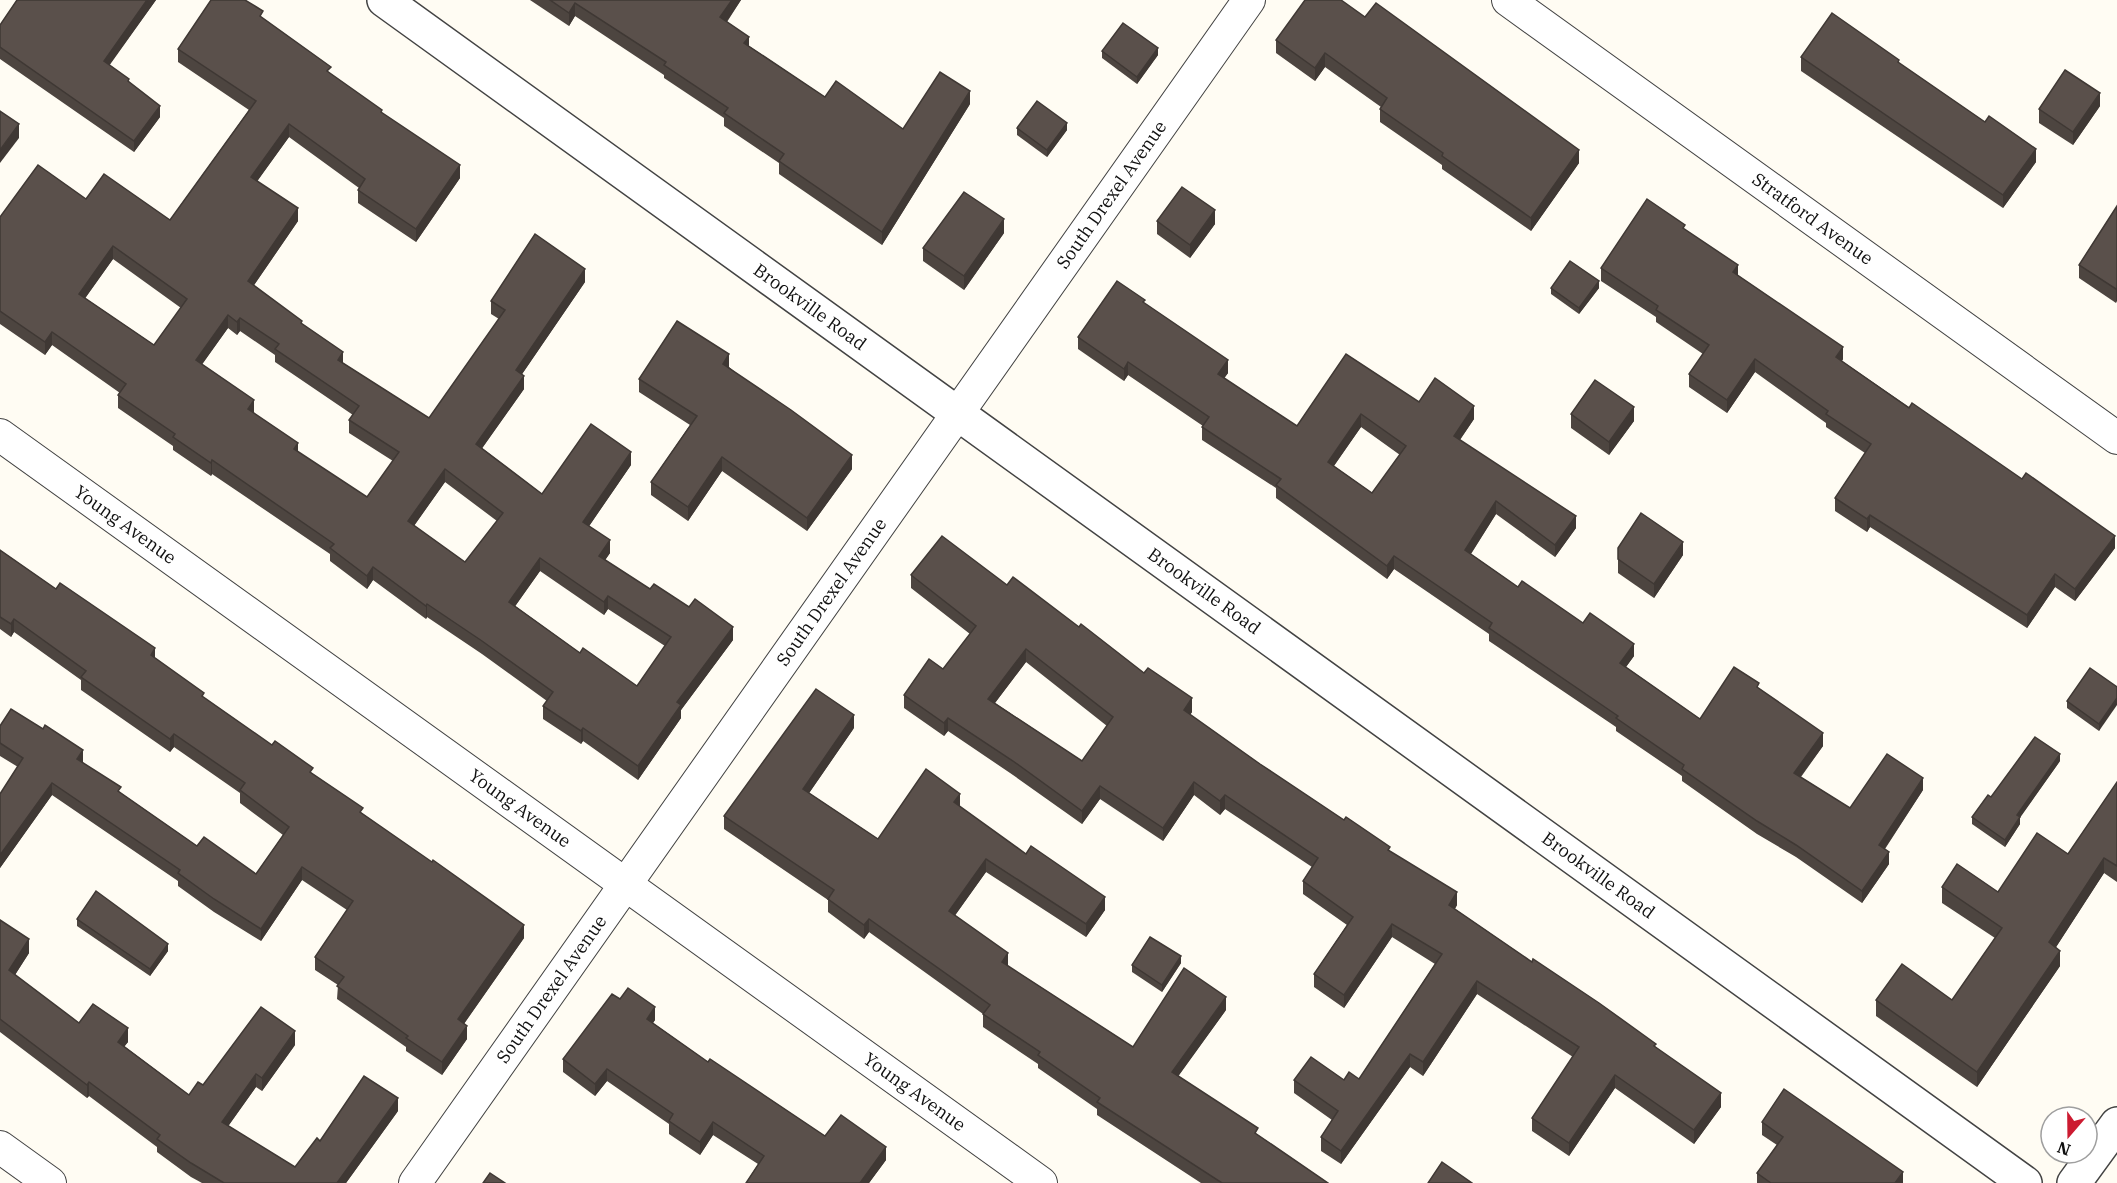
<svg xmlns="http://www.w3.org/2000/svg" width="2117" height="1183" font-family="'IBM Plex Serif',serif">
  <rect width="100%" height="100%" fill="#fffcf3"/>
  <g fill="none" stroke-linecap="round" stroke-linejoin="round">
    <defs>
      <g id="minor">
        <path id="s1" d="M 1508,0 L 2117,438"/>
        <path id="s2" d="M 0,435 L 1041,1183"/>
        <path d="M 0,1147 L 50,1183"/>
        <path id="s3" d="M 415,1183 L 1249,0"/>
      </g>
      <g id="tertiary">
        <path id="s4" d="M 384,0 L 2025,1183"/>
        <path d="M 2074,1183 L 2117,1124"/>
      </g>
    </defs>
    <use href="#minor" stroke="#434343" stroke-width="34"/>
    <use href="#tertiary" stroke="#434343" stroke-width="36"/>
    <use href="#minor" stroke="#fff" stroke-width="32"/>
    <use href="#tertiary" stroke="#fff" stroke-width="33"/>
  </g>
  <g fill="#4d4540" fill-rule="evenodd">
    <path d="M 17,0 L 156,0 L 109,65 L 129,83 L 160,117 L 134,152 L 0,59 L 0,25 Z"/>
    <path d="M 530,0 L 741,0 L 727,22 L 749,46 L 825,97 L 903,129 L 970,104 L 882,245 L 779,174 L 779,163 L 724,126 L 724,118 L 664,78 L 664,75 L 575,16 L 569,26 Z"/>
    <path d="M 1365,17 L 1579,163 L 1531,231 L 1442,169 L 1442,165 L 1380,122 L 1380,109 L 1381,107 L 1325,67 L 1315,81 L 1276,53 L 1276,40 Z"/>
    <path d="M 263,18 L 331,74 L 382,113 L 460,178 L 416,242 L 358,203 L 358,190 L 359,188 L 289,137 L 257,181 L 298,221 L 254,285 L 302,324 L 343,363 L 429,418 L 499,319 L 491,314 L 491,301 L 585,282 L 522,374 L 524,389 L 482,448 L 542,494 L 631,465 L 589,526 L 610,553 L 605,560 L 650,589 L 733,640 L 681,710 L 681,718 L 638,780 L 583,741 L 581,744 L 543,719 L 543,706 L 547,701 L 482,654 L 427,617 L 426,619 L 373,580 L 367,589 L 330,561 L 330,554 L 212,474 L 211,476 L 173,450 L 173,446 L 118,408 L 118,395 L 120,393 L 52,345 L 45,355 L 0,324 L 0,217 L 86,199 L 170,220 L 249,110 L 178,62 L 178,49 ZM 113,259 L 181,308 L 154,345 L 85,298 ZM 228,328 L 237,335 L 240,331 L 275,355 L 275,362 L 353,415 L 349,420 L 349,433 L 393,461 L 367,497 L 298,452 L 254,413 L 202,364 ZM 445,482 L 497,521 L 465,562 L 414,526 ZM 540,571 L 604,615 L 608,609 L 665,646 L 637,686 L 580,653 L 515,606 Z"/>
    <path d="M 1102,51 L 1158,55 L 1137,84 L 1102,58 Z"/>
    <path d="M 1801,57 L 1899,63 L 1985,122 L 2036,162 L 2003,208 L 1801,71 Z"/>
    <path d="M 2100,106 L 2073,145 L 2039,123 L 2039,109 Z"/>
    <path d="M 1017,128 L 1067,130 L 1047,157 L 1017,135 Z"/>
    <path d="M 2117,206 L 2116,303 L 2079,278 L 2079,265 Z"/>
    <path d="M 1157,221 L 1215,224 L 1190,258 L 1157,234 Z"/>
    <path d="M 1685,230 L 1738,276 L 1843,359 L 1842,361 L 2115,548 L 2075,601 L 2055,587 L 2027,628 L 1870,527 L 1867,532 L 1835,511 L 1835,498 L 1865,453 L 1826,427 L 1826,423 L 1755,372 L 1727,413 L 1689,387 L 1689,374 L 1703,354 L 1656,322 L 1656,317 L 1601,281 L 1601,268 Z"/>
    <path d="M 1004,233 L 964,290 L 923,261 L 923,248 Z"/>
    <path d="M 1551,288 L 1599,288 L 1579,314 L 1551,294 Z"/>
    <path d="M 1145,304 L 1228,373 L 1224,378 L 1297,426 L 1419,402 L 1474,419 L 1460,440 L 1576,528 L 1555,557 L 1496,514 L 1471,554 L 1518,587 L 1583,623 L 1634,656 L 1626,667 L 1700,719 L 1759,688 L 1823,746 L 1801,777 L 1850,808 L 1923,790 L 1885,849 L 1889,864 L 1862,903 L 1796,857 L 1757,834 L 1682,781 L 1682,776 L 1616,731 L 1616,727 L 1489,641 L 1489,634 L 1394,569 L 1387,579 L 1276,498 L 1276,488 L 1202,440 L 1202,427 L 1203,426 L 1128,375 L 1124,381 L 1078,349 L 1078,337 ZM 1361,427 L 1400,455 L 1372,493 L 1334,466 Z"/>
    <path d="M 729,367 L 852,469 L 807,531 L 722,471 L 688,521 L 651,495 L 651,482 L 690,425 L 639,392 L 639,379 Z"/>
    <path d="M 1571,414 L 1634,421 L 1609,455 L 1571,428 Z"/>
    <path d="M 1618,548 L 1683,555 L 1654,598 L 1618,573 Z"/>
    <path d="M 0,550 L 155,658 L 204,698 L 313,774 L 363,814 L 524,938 L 464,1024 L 467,1039 L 442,1075 L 406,1051 L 406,1047 L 337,999 L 338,985 L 315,970 L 315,957 L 347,910 L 302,880 L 261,941 L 214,912 L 178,886 L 178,881 L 52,795 L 0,868 L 0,794 L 18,767 L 0,756 L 0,726 L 83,763 L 121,793 L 197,846 L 256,874 L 283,835 L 240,803 L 240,793 L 174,747 L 170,752 L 81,690 L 81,680 L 14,632 L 11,637 L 0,629 Z"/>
    <path d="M 911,575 L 1007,585 L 1192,712 L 1190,715 L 1260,764 L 1390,851 L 1457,905 L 1455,909 L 1656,1047 L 1721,1107 L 1694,1144 L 1615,1088 L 1569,1156 L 1532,1131 L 1532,1118 L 1573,1057 L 1477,994 L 1423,1076 L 1410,1067 L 1341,1164 L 1321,1151 L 1321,1137 L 1332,1120 L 1294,1093 L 1294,1080 L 1359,1079 L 1435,964 L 1392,937 L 1344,1008 L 1314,987 L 1314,974 L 1347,925 L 1303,894 L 1303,881 L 1312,867 L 1225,809 L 1220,815 L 1194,795 L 1163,841 L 1100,799 L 1082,824 L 1013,775 L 948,731 L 944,736 L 904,708 L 904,695 L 943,669 L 970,634 L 911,588 ZM 1026,662 L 1107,726 L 1082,761 L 995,703 Z"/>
    <path d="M 2117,687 L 2099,731 L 2067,708 L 2067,701 Z"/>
    <path d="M 854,728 L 809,793 L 878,839 L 960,807 L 1105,910 L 1086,937 L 986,872 L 955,915 L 1008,966 L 1133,1047 L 1226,1010 L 1178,1076 L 1258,1135 L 1328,1183 L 1201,1183 L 1097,1115 L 1097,1109 L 1038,1068 L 1038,1064 L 983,1027 L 983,1014 L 869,932 L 864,939 L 828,912 L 828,900 L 724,829 L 724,816 Z"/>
    <path d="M 2060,761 L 2020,817 L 2020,824 L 2005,847 L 1972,824 L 1972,817 L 1991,797 Z"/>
    <path d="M 2117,783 L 2117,882 L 2104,873 L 2056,947 L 2060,966 L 1977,1087 L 1876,1016 L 1876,1000 L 1952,1000 L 1995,938 L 1942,903 L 1942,887 L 1998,892 L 2068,854 Z"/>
    <path d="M 77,919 L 168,951 L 150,976 L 77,926 Z"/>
    <path d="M 0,920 L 29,953 L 15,975 L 79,1023 L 128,1042 L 124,1046 L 189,1095 L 203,1085 L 295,1045 L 262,1091 L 256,1087 L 228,1126 L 295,1167 L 320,1141 L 398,1111 L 346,1183 L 202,1183 L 191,1177 L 157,1152 L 157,1147 L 89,1096 L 87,1098 L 0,1032 Z"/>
    <path d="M 1181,963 L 1162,992 L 1132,972 L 1132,965 Z"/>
    <path d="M 620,999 L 655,1020 L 653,1023 L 708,1062 L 825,1136 L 886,1160 L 869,1183 L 746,1183 L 758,1164 L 713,1135 L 700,1155 L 669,1134 L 669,1124 L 607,1081 L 595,1096 L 563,1072 L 563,1059 Z"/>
    <path d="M 1762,1122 L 1903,1183 L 1757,1183 L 1757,1173 L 1777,1145 L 1762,1135 Z"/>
  </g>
  <g fill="#3f3834">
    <path d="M 147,0 L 156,0 L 104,73 L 104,61 Z"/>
    <path d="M 732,0 L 741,0 L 720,31 L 720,17 Z"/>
    <path d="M 575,3 L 575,16 L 569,26 L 569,13 Z"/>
    <path d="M 749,37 L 749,50 L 744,43 Z"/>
    <path d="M 1158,48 L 1158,55 L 1137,84 L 1137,77 Z"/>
    <path d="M 1325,53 L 1325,67 L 1315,81 L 1315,68 Z"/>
    <path d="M 970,91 L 970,104 L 882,245 L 882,232 Z"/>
    <path d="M 2100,93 L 2100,106 L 2073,145 L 2073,132 Z"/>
    <path d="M 160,106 L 160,117 L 134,152 L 134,141 Z"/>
    <path d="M 1067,123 L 1067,130 L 1047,157 L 1047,150 Z"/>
    <path d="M 19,124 L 19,138 L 0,163 L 0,150 Z"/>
    <path d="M 289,124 L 289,137 L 251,190 L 251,177 Z"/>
    <path d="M 2036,149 L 2036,162 L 2003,208 L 2003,195 Z"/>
    <path d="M 1579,150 L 1579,163 L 1531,231 L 1531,218 Z"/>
    <path d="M 460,165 L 460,178 L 416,242 L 416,229 Z"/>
    <path d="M 298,208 L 298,221 L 248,294 L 248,281 Z"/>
    <path d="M 1215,210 L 1215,224 L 1190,258 L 1190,245 Z"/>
    <path d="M 1004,219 L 1004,233 L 964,290 L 964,276 Z"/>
    <path d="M 113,246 L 113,259 L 79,307 L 79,294 Z"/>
    <path d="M 1738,265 L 1738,278 L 1733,272 Z"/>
    <path d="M 585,269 L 585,282 L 516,383 L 516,370 Z"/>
    <path d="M 1599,281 L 1599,288 L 1579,314 L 1579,308 Z"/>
    <path d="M 2117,288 L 2117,301 L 2116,303 L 2116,289 Z"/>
    <path d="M 228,315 L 228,328 L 196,373 L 196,360 Z"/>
    <path d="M 240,318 L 240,331 L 237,335 L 237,322 Z"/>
    <path d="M 52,332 L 52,345 L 45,355 L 45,342 Z"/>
    <path d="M 1843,347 L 1843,359 L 1836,370 L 1836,357 Z"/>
    <path d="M 343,352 L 343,366 L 338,360 Z"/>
    <path d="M 729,354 L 729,367 L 723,377 L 723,364 Z"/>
    <path d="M 1755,359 L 1755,372 L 1727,413 L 1727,400 Z"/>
    <path d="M 1228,360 L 1228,373 L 1218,387 L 1218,374 Z"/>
    <path d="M 1128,362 L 1128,375 L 1124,381 L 1124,369 Z"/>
    <path d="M 524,376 L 524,389 L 476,457 L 476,444 Z"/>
    <path d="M 254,400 L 254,413 L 248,409 Z"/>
    <path d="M 1474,406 L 1474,419 L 1454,448 L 1454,436 Z"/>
    <path d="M 1634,407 L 1634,421 L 1609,455 L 1609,442 Z"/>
    <path d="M 1361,414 L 1361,427 L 1328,474 L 1328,462 Z"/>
    <path d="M 298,443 L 298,456 L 294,449 Z"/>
    <path d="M 631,452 L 631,465 L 583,535 L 583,522 Z"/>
    <path d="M 852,455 L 852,469 L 807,531 L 807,518 Z"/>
    <path d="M 722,457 L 722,471 L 688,521 L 688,507 Z"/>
    <path d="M 212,460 L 212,474 L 211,476 L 211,463 Z"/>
    <path d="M 445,469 L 445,482 L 408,534 L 408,521 Z"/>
    <path d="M 1496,501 L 1496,514 L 1465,563 L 1465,550 Z"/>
    <path d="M 1870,515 L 1870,527 L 1867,532 L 1867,519 Z"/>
    <path d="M 1576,516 L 1576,528 L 1555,557 L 1555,545 Z"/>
    <path d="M 2115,536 L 2115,548 L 2075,601 L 2075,589 Z"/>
    <path d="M 610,540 L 610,553 L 599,569 L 599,556 Z"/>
    <path d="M 1683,542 L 1683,555 L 1654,598 L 1654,584 Z"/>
    <path d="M 1394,556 L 1394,569 L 1387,579 L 1387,566 Z"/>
    <path d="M 540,558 L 540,571 L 509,615 L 509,602 Z"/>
    <path d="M 373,567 L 373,580 L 367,589 L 367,576 Z"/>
    <path d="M 2055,574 L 2055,587 L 2027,628 L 2027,615 Z"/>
    <path d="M 608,596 L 608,609 L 604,615 L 604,602 Z"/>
    <path d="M 427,604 L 427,617 L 426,619 L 426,606 Z"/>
    <path d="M 14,619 L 14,632 L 11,637 L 11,624 Z"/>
    <path d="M 733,627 L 733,640 L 681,710 L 681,718 L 638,780 L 638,766 L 677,702 Z"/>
    <path d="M 1634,644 L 1634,656 L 1620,675 L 1620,663 Z"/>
    <path d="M 155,648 L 155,661 L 151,655 Z"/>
    <path d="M 1026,649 L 1026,662 L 988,712 L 988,699 Z"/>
    <path d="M 1192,698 L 1192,712 L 1184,724 L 1184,710 Z"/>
    <path d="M 2117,698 L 2117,705 L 2099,731 L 2099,724 Z"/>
    <path d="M 854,715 L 854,728 L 803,802 L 803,789 Z"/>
    <path d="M 948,718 L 948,731 L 944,736 L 944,723 Z"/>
    <path d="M 583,728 L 583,741 L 581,744 L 581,731 Z"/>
    <path d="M 1823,733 L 1823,746 L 1794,785 L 1794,773 Z"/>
    <path d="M 174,734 L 174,747 L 170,752 L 170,739 Z"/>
    <path d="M 83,750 L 83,763 L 77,759 Z"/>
    <path d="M 2060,754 L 2060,761 L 2017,822 L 2017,815 Z"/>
    <path d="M 1923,778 L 1923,790 L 1879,857 L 1879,845 Z"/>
    <path d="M 1194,782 L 1194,795 L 1163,841 L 1163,828 Z"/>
    <path d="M 52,783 L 52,795 L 0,868 L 0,855 Z"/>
    <path d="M 1100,786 L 1100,799 L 1082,824 L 1082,811 Z"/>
    <path d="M 960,794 L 960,807 L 954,802 Z"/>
    <path d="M 1225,795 L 1225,809 L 1220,815 L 1220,801 Z"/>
    <path d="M 2020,817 L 2020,824 L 2005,847 L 2005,840 Z"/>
    <path d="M 1889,852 L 1889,864 L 1862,903 L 1862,891 Z"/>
    <path d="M 2104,858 L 2104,873 L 2049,958 L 2049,942 Z"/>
    <path d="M 986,859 L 986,872 L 949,924 L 949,911 Z"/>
    <path d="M 302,867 L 302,880 L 261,941 L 261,929 Z"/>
    <path d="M 1457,892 L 1457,905 L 1449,918 L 1449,905 Z"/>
    <path d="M 1105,897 L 1105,910 L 1086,937 L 1086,924 Z"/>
    <path d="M 869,919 L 869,932 L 864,939 L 864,925 Z"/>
    <path d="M 1392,924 L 1392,937 L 1344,1008 L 1344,995 Z"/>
    <path d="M 524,925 L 524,938 L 458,1032 L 458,1019 Z"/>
    <path d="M 29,939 L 29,953 L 9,984 L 9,970 Z"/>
    <path d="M 168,944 L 168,951 L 150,976 L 150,969 Z"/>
    <path d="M 2060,951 L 2060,966 L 1977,1087 L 1977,1072 Z"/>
    <path d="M 1008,953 L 1008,966 L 1002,962 Z"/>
    <path d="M 1181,956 L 1181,963 L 1162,992 L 1162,985 Z"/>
    <path d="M 1477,981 L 1477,994 L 1423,1076 L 1423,1062 Z"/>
    <path d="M 1226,997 L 1226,1010 L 1172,1085 L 1172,1072 Z"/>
    <path d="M 655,1007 L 655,1020 L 647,1031 L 647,1019 Z"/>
    <path d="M 467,1026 L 467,1039 L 442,1075 L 442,1062 Z"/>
    <path d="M 128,1028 L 128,1042 L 118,1055 L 118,1042 Z"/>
    <path d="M 295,1031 L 295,1045 L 262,1091 L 262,1078 Z"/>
    <path d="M 1410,1054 L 1410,1067 L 1341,1164 L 1341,1151 Z"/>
    <path d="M 607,1069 L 607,1081 L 595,1096 L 595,1084 Z"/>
    <path d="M 256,1074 L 256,1087 L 222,1135 L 222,1122 Z"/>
    <path d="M 1615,1075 L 1615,1088 L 1569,1156 L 1569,1143 Z"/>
    <path d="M 89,1082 L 89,1096 L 87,1098 L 87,1085 Z"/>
    <path d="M 1721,1093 L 1721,1107 L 1694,1144 L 1694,1130 Z"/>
    <path d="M 398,1098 L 398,1111 L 346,1183 L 337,1183 Z"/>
    <path d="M 713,1122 L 713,1135 L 700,1155 L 700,1142 Z"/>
    <path d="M 886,1147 L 886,1160 L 869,1183 L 860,1183 Z"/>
    <path d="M 1903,1172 L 1903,1183 L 1895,1183 Z"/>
  </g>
  <g fill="#5a504b" stroke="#3f3834" stroke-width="1.5" fill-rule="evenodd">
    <path d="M 17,0 L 147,0 L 104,61 L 129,79 L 128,81 L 160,106 L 134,141 L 0,47 L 0,25 Z"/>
    <path d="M 211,0 L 245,0 L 263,11 L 260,16 L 331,67 L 327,71 L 382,110 L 381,112 L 460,165 L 416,229 L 358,190 L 365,179 L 289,124 L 251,177 L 298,208 L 248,281 L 302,321 L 301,323 L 343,352 L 338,360 L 429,418 L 505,310 L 491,301 L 535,234 L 585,269 L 516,370 L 524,376 L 476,444 L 542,494 L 591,424 L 631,452 L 583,522 L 610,540 L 599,556 L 650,589 L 654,584 L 689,607 L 695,599 L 733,627 L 677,702 L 681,705 L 638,766 L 583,728 L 581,731 L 543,706 L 553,692 L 482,641 L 427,604 L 426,606 L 373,567 L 367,576 L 330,548 L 334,544 L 212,460 L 211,463 L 173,437 L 175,434 L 118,395 L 126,384 L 52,332 L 45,342 L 0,311 L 0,217 L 38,165 L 86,199 L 104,174 L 170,220 L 256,101 L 178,49 ZM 113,246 L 187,299 L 154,345 L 79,294 ZM 228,315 L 237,322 L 240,318 L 279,344 L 275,349 L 359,406 L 349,420 L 399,452 L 367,497 L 294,449 L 298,443 L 248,409 L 254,400 L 196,360 ZM 445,469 L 503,513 L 465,562 L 408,521 ZM 540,558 L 604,602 L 608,596 L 671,637 L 637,686 L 583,648 L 580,653 L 509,602 Z"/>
    <path d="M 550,0 L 732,0 L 720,17 L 749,37 L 744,43 L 825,97 L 836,81 L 903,129 L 940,72 L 970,91 L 882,232 L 779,161 L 784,154 L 724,113 L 728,108 L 664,65 L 666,62 L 575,3 L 569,13 Z"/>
    <path d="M 1305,0 L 1341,0 L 1365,17 L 1376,3 L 1579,150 L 1531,218 L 1442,156 L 1443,153 L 1380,109 L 1387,98 L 1325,53 L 1315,68 L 1276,40 Z"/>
    <path d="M 1832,13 L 1899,60 L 1898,62 L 1985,122 L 1989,116 L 2036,149 L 2003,195 L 1801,57 Z"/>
    <path d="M 1123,23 L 1158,48 L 1137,77 L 1102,51 Z"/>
    <path d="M 2065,70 L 2100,93 L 2073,132 L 2039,109 Z"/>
    <path d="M 1037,101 L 1067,123 L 1047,150 L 1017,128 Z"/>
    <path d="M 0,111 L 19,124 L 0,150 Z"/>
    <path d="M 1182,187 L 1215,210 L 1190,245 L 1157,221 Z"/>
    <path d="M 964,192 L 1004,219 L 964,276 L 923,248 Z"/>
    <path d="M 1647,199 L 1685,225 L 1683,228 L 1738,265 L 1733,272 L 1843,347 L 1836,357 L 1909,408 L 1912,403 L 2022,479 L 2026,473 L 2115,536 L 2075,589 L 2055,574 L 2027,615 L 1870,515 L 1867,519 L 1835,498 L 1871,444 L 1826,414 L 1828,411 L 1755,359 L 1727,400 L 1689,374 L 1709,345 L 1656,310 L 1658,306 L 1601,268 Z"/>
    <path d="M 2117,206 L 2117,288 L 2116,289 L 2079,265 Z"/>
    <path d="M 1570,261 L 1599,281 L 1579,308 L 1551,288 Z"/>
    <path d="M 1117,281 L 1145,300 L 1143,302 L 1228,360 L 1218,374 L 1297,426 L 1346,354 L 1419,402 L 1435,378 L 1474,406 L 1454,436 L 1576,516 L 1555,545 L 1496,501 L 1465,550 L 1518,587 L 1522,581 L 1583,623 L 1590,613 L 1634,644 L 1620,663 L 1700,719 L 1734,667 L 1759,683 L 1757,687 L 1823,733 L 1794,773 L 1850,808 L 1887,754 L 1923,778 L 1879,845 L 1889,852 L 1862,891 L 1796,845 L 1757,821 L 1682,769 L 1684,765 L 1616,718 L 1618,716 L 1489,628 L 1492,623 L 1394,556 L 1387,566 L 1276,485 L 1281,479 L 1202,427 L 1209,417 L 1128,362 L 1124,369 L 1078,337 ZM 1361,414 L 1406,446 L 1372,493 L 1328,462 Z"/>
    <path d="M 677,321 L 729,354 L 723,364 L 791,410 L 852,455 L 807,518 L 722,457 L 688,507 L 651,482 L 697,416 L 639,379 Z"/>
    <path d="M 1595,380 L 1634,407 L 1609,442 L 1571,414 Z"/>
    <path d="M 1641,513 L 1683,542 L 1654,584 L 1618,559 L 1618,548 Z"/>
    <path d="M 942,536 L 1007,585 L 1013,577 L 1079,627 L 1081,624 L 1144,673 L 1148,668 L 1192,698 L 1184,710 L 1260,764 L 1344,820 L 1346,817 L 1390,847 L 1388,850 L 1457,892 L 1449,905 L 1532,962 L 1533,959 L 1599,1003 L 1656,1044 L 1654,1046 L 1721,1093 L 1694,1130 L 1615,1075 L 1569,1143 L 1532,1118 L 1579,1047 L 1477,981 L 1423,1062 L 1410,1054 L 1341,1151 L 1321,1137 L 1338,1111 L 1294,1080 L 1311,1057 L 1344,1080 L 1349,1072 L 1359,1079 L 1442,954 L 1392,924 L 1344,995 L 1314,974 L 1353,917 L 1303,881 L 1318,858 L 1225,795 L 1220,801 L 1194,782 L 1163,828 L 1100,786 L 1082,811 L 1013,761 L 948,718 L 944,723 L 904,695 L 929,659 L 943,669 L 976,626 L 911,575 ZM 1026,649 L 1113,717 L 1082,761 L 988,699 Z"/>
    <path d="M 0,550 L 56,589 L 60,583 L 155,648 L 151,655 L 204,693 L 202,696 L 272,745 L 275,741 L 313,768 L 310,772 L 363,808 L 360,812 L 432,862 L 433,860 L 524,925 L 458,1019 L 467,1026 L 442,1062 L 406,1038 L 408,1036 L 337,986 L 344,977 L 315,957 L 353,901 L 302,867 L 261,929 L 214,899 L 178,873 L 180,870 L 52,783 L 0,855 L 0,794 L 23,758 L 0,743 L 0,726 L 11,709 L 43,729 L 45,725 L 83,750 L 77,759 L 121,787 L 118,791 L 197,846 L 204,837 L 256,874 L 289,827 L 240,790 L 245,783 L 174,734 L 170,739 L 81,677 L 86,671 L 14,619 L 11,624 L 0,617 Z"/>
    <path d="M 2090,668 L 2117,687 L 2117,698 L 2099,724 L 2067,701 Z"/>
    <path d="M 816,689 L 854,715 L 803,789 L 878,839 L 926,769 L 960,794 L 954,802 L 1026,854 L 1031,846 L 1105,897 L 1086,924 L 986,859 L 949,911 L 1008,953 L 1002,962 L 1133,1047 L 1184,968 L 1226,997 L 1172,1072 L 1258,1128 L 1255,1133 L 1328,1183 L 1222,1183 L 1097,1102 L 1100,1098 L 1038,1055 L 1040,1052 L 983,1014 L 990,1005 L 869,919 L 864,925 L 828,899 L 834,890 L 724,816 Z"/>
    <path d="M 2035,737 L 2060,754 L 2017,815 L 2020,817 L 2005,840 L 1972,817 L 1988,795 L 1991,797 Z"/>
    <path d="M 2117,782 L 2117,866 L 2104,858 L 2049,942 L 2060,951 L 1977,1072 L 1876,1000 L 1902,964 L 1952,1000 L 2002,928 L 1942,887 L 1957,864 L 1998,892 L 2037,833 L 2068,854 Z"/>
    <path d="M 96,891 L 168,944 L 150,969 L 77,919 Z"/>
    <path d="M 0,920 L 29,939 L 9,970 L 79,1023 L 93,1004 L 128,1028 L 118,1042 L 189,1095 L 198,1082 L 203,1085 L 261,1007 L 295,1031 L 262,1078 L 256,1074 L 222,1122 L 295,1167 L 317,1138 L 320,1141 L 364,1076 L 398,1098 L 337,1183 L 224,1183 L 191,1163 L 157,1139 L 160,1135 L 89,1082 L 87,1085 L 0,1019 Z"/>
    <path d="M 1150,937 L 1181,956 L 1162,985 L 1132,965 Z"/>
    <path d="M 628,988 L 655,1007 L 647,1019 L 708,1062 L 710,1059 L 825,1136 L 841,1115 L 886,1147 L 860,1183 L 746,1183 L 764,1156 L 713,1122 L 700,1142 L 669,1121 L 673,1114 L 607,1069 L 595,1084 L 563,1059 L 612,994 L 620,999 Z"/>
    <path d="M 1784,1089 L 1903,1172 L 1895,1183 L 1771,1183 L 1757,1173 L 1783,1137 L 1762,1122 Z"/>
    <path d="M 1442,1162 L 1472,1183 L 1428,1183 Z"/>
    <path d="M 490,1173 L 505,1183 L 483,1183 Z"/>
  </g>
  <g text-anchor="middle" stroke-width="6" stroke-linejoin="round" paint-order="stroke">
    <g font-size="18" fill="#101010" stroke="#fff">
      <text dy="6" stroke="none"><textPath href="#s3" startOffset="1209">South Drexel Avenue</textPath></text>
      <text dy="6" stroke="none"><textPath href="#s1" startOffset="375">Stratford Avenue</textPath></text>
      <text dy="6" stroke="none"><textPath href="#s4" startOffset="525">Brookville Road</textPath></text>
      <text dy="6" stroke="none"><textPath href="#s2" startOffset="154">Young Avenue</textPath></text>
      <text dy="6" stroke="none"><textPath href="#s4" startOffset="1011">Brookville Road</textPath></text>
      <text dy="6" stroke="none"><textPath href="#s3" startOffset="723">South Drexel Avenue</textPath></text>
      <text dy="6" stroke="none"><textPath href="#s2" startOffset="640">Young Avenue</textPath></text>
      <text dy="6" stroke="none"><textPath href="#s4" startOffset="1497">Brookville Road</textPath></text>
      <text dy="6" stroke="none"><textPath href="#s3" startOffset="237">South Drexel Avenue</textPath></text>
      <text dy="6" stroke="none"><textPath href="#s2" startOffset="1126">Young Avenue</textPath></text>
    </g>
  </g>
  <g transform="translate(2069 1135) rotate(200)"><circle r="28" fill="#ffffff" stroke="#9f9f9f" stroke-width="1.5"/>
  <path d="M0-4.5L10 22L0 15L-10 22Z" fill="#cc1b31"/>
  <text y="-9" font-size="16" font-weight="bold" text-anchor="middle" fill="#101010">N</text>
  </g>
</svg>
